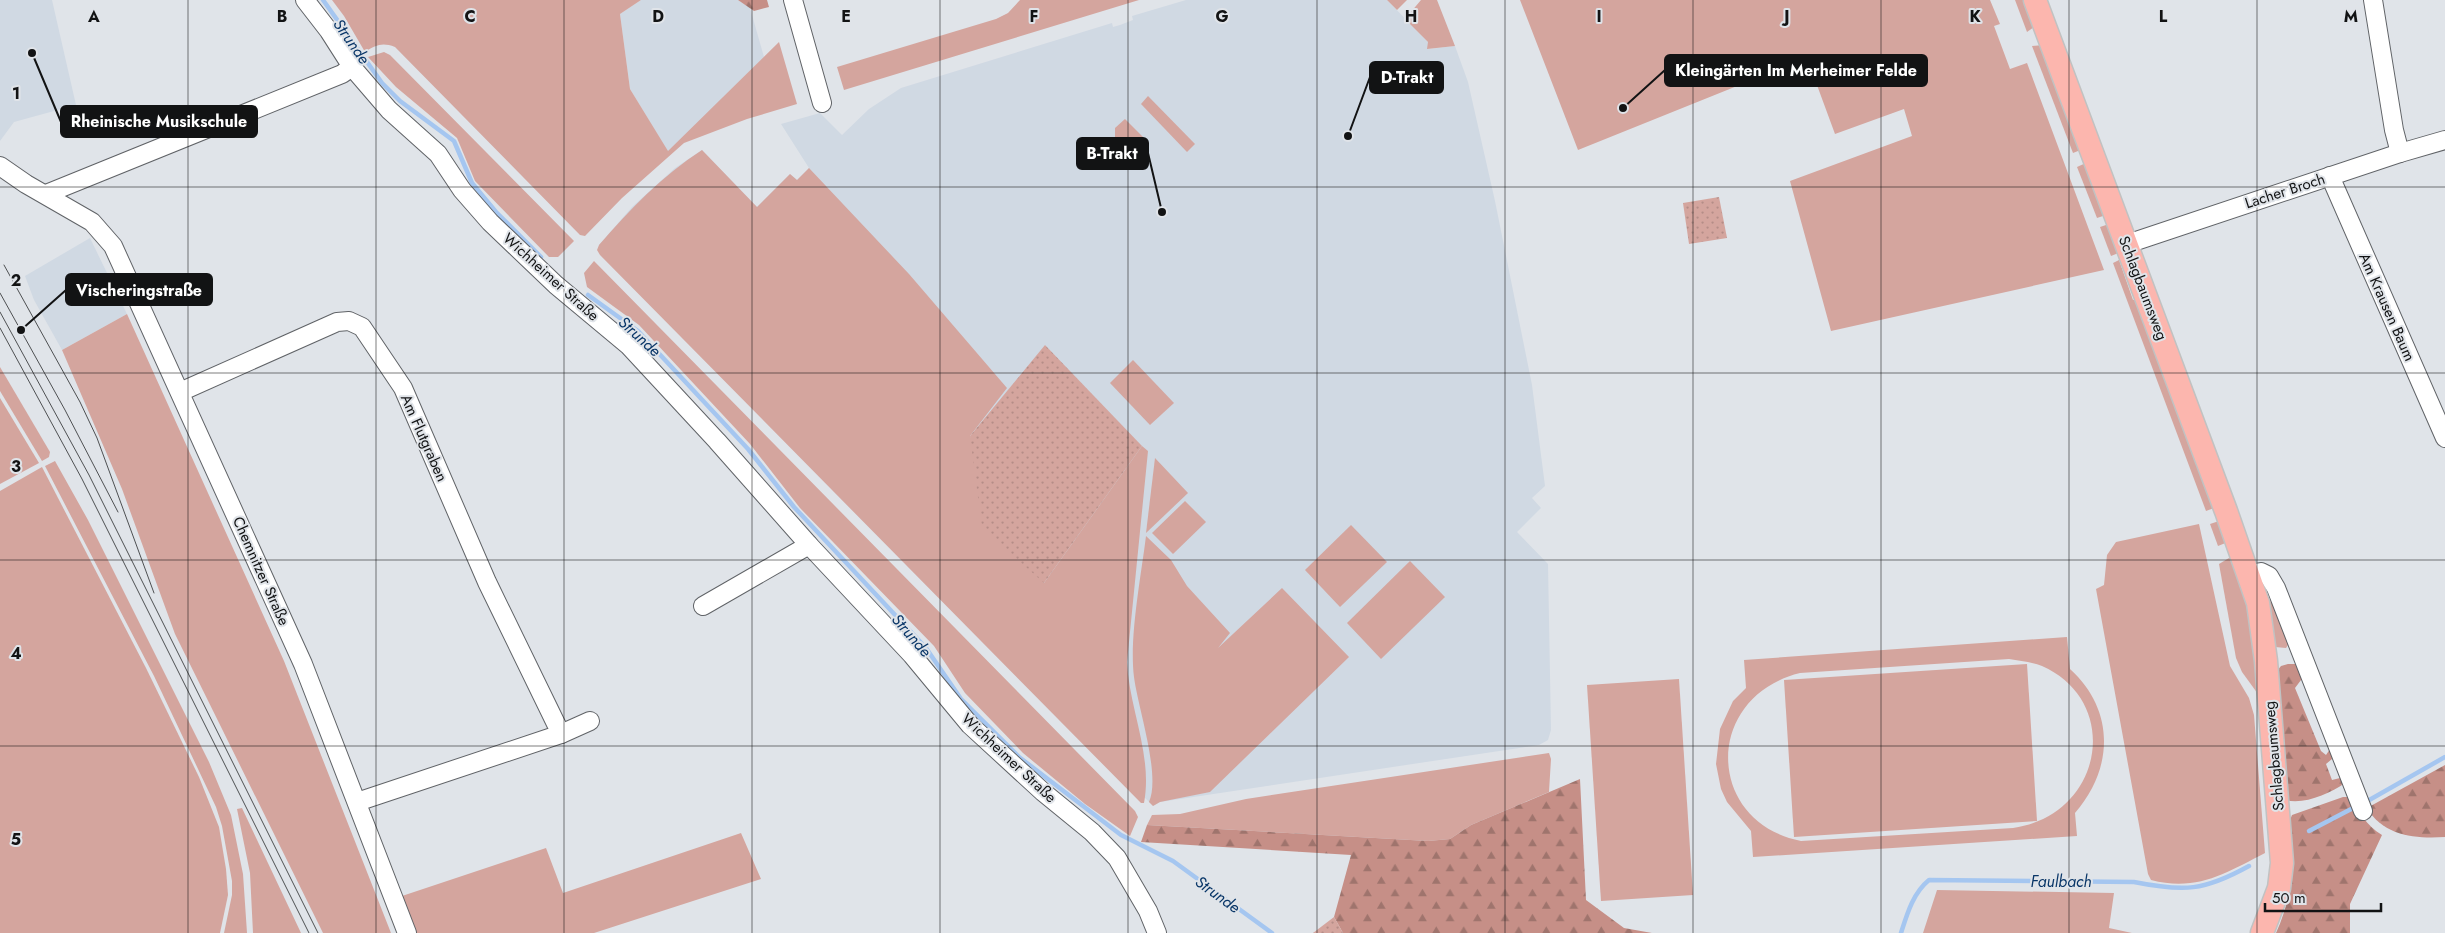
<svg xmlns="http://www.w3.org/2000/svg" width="2445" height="933" font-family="Jost,sans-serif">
  <defs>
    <pattern id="forest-firs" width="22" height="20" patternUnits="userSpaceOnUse" patternTransform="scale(1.25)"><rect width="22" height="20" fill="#c68f87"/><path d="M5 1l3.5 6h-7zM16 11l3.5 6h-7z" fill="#9f746d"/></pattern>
    <pattern id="park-dots" width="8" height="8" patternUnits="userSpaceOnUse" patternTransform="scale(1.25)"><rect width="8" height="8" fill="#d4a59e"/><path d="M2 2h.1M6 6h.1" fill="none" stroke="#b58d87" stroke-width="1.8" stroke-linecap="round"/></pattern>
  </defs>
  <rect width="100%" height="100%" fill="#e0e4e9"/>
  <g fill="#d0d9e3">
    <path d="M 0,0 L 52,0 L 76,105 L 14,122 L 0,141 Z"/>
    <path d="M 641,0 L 738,0 L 750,8 L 764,57 L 668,152 L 630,89 L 620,14 Z"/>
    <path d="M 1186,0 L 1387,0 L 1428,42 L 1428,49 L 1455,46 L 1468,82 L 1495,201 L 1532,385 L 1545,486 L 1532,498 L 1541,508 L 1517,532 L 1548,564 L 1551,730 L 1548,740 L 1539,745 L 1160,802 L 1153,806 L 599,245 L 632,207 L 675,168 L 702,150 L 757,207 L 790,174 L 797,180 L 809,168 L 781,124 L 820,113 L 842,135 L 869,109 L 901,88 L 1112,23 L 1113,27 L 1120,25 L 1133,20 L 1132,16 Z"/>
    <path d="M 90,238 L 127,314 L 62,350 L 34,300 L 25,276 Z"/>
  </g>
  <g fill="#d4a59e" fill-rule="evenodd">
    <path d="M 332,0 L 641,0 L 620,14 L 630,89 L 668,151 L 779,42 L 797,104 L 747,119 L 684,143 L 622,198 L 585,236 L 580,235 L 395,47 C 382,42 376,45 365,52 L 344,16 Z"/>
    <path d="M 1020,0 L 1139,0 L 844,90 L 837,67 L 996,19 L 1008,13 Z"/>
    <path d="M 1387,0 L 1407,0 L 1397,10 Z"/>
    <path d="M 1421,0 L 1437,0 L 1455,46 L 1427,49 L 1428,42 L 1405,19 Z"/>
    <path d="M 1520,0 L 1990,0 L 2000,24 L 1994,26 L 2010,69 L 2027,63 L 2104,270 L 1831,331 L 1790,181 L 1912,136 L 1904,109 L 1835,134 L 1807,58 L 1578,150 Z"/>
    <path d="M 2015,0 L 2028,0 L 2037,25 L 2027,32 Z"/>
    <path d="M 2044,45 L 2083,149 L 2073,153 L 2032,46 Z"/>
    <path d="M 384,52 L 390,55 L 574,241 L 558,257 L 549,257 L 475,181 L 457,138 L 396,87 L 368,57 Z"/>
    <path d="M 1148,96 L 1195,144 L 1187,152 L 1141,104 Z"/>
    <path d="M 1125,119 L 1149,143 L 1141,151 L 1115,151 L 1115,128 Z"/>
    <path d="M 702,150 L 757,207 L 790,174 L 797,180 L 809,168 L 909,274 L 1007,388 L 970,436 L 1044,583 L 1142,446 L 1148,451 L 1127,662 C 1129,708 1153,756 1144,803 L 1141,803 L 600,255 L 597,250 L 599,245 C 630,209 662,176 702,150 Z"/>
    <path d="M 2088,162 L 2106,215 L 2097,218 L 2077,167 Z"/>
    <path d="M 2109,224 L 2121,252 L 2111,256 L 2100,227 Z"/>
    <path d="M 2119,260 L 2133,300 L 2139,299 L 2214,508 L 2206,511 L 2113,263 Z"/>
    <path d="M 594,261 L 1135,811 L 1138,817 L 1130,836 L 1085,804 L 1023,753 L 965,693 L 934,646 L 800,508 L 750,444 L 639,325 L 587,287 L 584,273 Z"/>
    <path d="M 127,314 L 284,661 L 391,933 L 323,933 L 175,634 L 122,489 L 62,350 Z"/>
    <path d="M 1133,360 L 1174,403 L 1150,425 L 1110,383 Z"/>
    <path d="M 0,367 L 50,452 L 49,457 L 42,461 L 0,391 Z"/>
    <path d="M 0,398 L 39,463 L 0,484 Z"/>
    <path d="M 1155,458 L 1188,493 L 1146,533 Z"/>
    <path d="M 55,461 L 88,520 L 209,762 L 231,815 L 243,874 L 247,933 L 224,933 L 232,895 L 232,881 L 222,826 L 216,807 L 154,676 L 45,466 Z"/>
    <path d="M 42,467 L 146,668 L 199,777 L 219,827 L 226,869 L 228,895 L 220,933 L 0,933 L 0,491 Z"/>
    <path d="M 1185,501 L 1206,522 L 1173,554 L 1152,533 Z"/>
    <path d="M 2219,521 L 2228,542 L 2218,546 L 2210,524 Z"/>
    <path d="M 2199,524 L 2230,666 L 2249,698 L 2254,715 L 2265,853 C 2226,873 2197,892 2151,880 L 2148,874 L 2096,589 L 2104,585 L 2107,555 L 2116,542 Z"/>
    <path d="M 1351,525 L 1387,562 L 1340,607 L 1305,570 Z"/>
    <path d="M 1146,536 L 1171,560 L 1187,586 L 1230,633 L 1218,648 L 1282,588 L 1349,657 L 1210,792 L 1160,802 L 1153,806 L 1149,802 C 1161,775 1138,708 1134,677 C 1129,638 1141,577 1146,536 Z"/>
    <path d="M 2234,555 L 2255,634 L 2258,694 L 2242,672 L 2236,658 L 2219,564 Z"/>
    <path d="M 1410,561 L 1445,597 L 1381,659 L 1347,623 Z"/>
    <path d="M 2266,590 L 2269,592 L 2290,642 L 2286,648 L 2275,647 L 2264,593 Z"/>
    <path d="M 2067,637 L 2070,669 C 2115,710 2114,768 2075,813 L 2077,836 L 1753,857 L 1751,831 L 1727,802 L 1721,789 L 1716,764 L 1720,729 L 1733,701 L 1746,688 L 1744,660 ZM 2009,659 C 2020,661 2032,662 2042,666 C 2123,702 2103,815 2013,828 L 1801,841 C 1705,822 1703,697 1800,673 Z"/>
    <path d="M 2027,664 L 2037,821 L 1794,837 L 1784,680 Z"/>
    <path d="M 1679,679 L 1693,895 L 1601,901 L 1587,685 Z"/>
    <path d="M 1549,753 L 1551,759 L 1549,792 L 1471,825 L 1450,839 L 1428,841 L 1147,825 L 1152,815 L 1180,814 L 1246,799 Z"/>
    <path d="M 242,808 L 301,933 L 253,933 L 250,873 L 237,809 Z"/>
    <path d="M 741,833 L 761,879 L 594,933 L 414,933 L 399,897 L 546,848 L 563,893 Z"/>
    <path d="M 1937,890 L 2114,893 L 2109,928 L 2132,933 L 1923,933 Z"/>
  </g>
  <g fill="url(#forest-firs)">
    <path d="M 738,0 L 767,0 L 769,7 L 754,11 Z"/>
    <path d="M 2288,664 L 2295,664 L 2304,676 L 2295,688 L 2321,751 L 2326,755 L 2332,746 L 2335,752 L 2332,759 L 2326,764 L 2332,780 L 2340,778 L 2345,783 C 2329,794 2304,805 2285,800 L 2277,671 L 2281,666 Z"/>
    <path d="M 2445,765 L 2445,837 C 2416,839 2383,836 2367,808 Z"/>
    <path d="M 1580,779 L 1586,900 L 1624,928 L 1652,933 L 1343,933 L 1334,917 L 1351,855 L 1141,842 L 1147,825 L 1428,841 L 1450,839 L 1471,825 Z"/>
    <path d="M 2343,797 L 2348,797 C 2359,810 2366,826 2382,835 L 2350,904 L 2350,933 L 2276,933 C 2294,893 2293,863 2290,820 L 2292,815 Z"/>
  </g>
  <g fill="url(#park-dots)">
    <path d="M 1719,197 L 1727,238 L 1689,244 L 1683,203 Z"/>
    <path d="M 1045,345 L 1142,446 L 1044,583 L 982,528 L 970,436 Z"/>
    <path d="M 1334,917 L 1343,933 L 1313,933 Z"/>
  </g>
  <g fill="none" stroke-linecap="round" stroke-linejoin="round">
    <g stroke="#a5c6f0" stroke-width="4.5">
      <path d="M 323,0 L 382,83 L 400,101 L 454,141 L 472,183 L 496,212 L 541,257"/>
      <path d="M 588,295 L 638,331 L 748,449 L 794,507 L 926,648 L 961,699 L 1019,757 L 1121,835 L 1173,861 L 1272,933"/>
      <path d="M 2364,803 L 2445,757"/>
      <path d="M 2309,831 L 2357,806"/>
      <path d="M 1901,933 C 1907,914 1913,893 1929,880 L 2134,882 C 2184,892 2204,891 2249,866"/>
    </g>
    <defs>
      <g id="minor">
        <path d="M 305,0 L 329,31 L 352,67 L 389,110 L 438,154 L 462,190 L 490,222 L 556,285 L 628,345 L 717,441 L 809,545 L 912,655 L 970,725 L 1043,792 L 1092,832 L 1117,858 L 1148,911 L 1157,933"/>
        <path d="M 793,0 L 822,103"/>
        <path d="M 2373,0 L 2394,130 L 2400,153"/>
        <path d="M 0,166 L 26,184 L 92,222 L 113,246 L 303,664 L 407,933"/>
        <path d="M 2330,176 L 2445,438"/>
        <path d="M 46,194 L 342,74 L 352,67"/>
        <path d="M 2127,244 L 2400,153 L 2445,140"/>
        <path d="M 180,392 L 337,322 L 349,321 L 362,327 L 403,388 L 487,582 L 561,734 L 357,802"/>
        <path d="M 2250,576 L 2261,572 L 2269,576 L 2276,588 L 2363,811"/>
        <path d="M 703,606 L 809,545"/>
        <path d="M 561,734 L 590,721"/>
      </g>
      <path id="major" d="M 2035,0 L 2226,511 L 2258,603 L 2266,661 L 2282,863 L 2279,888 L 2262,933"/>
    </defs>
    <use href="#minor" stroke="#606367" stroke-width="20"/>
    <use href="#major" stroke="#c1c2c2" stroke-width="25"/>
    <use href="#minor" stroke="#fff" stroke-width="18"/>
    <use href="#major" stroke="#fcb6ae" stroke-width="22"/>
    <g stroke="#4e5052" stroke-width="1">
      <path d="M 4,265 L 80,402 L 97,438 L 154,593"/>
      <path d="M 0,293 L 65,410 L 118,512"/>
      <path d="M 0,312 L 89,475 L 318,933"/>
      <path d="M 0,328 L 82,479 L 309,933"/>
    </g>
  </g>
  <path fill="none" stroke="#121314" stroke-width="1" stroke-opacity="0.55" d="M 188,0 L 188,933M 376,0 L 376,933M 564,0 L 564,933M 752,0 L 752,933M 940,0 L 940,933M 1128,0 L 1128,933M 1317,0 L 1317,933M 1505,0 L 1505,933M 1693,0 L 1693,933M 1881,0 L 1881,933M 2069,0 L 2069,933M 2257,0 L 2257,933M 0,187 L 2445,187M 0,373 L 2445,373M 0,560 L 2445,560M 0,746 L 2445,746"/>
  <g text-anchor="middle" stroke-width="4" stroke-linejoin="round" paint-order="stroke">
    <g font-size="15" fill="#121314" stroke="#e0e4e9">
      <text transform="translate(2285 191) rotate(-18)" y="5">Lacher Broch</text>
      <text transform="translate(551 277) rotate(42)" y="5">Wichheimer Straße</text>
      <text transform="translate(2143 288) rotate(69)" y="5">Schlagbaumsweg</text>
      <text transform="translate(2387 307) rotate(66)" y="5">Am Krausen Baum</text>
      <text transform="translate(424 438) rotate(66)" y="5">Am Flutgraben</text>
      <text transform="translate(261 571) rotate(66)" y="5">Chemnitzer Straße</text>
      <text transform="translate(2274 756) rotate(-95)" y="5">Schlagbaumsweg</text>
      <text transform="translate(1009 758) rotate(43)" y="5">Wichheimer Straße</text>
    </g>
    <g font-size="16" font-style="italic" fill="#093668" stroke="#e0e4e9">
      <text transform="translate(352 41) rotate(55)" y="6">Strunde</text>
      <text transform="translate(640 336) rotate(42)" y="6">Strunde</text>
      <text transform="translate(912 635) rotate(49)" y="6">Strunde</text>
      <text x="2061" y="887">Faulbach</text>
      <text transform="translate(1218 894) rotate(36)" y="6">Strunde</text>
    </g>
  </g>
  <g font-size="16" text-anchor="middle" font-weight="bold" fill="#121314" stroke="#e0e4e9" stroke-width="4" stroke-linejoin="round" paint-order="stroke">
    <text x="94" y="22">A</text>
    <text x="282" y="22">B</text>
    <text x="470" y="22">C</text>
    <text x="658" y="22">D</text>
    <text x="846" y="22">E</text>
    <text x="1034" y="22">F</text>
    <text x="1222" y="22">G</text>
    <text x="1411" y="22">H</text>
    <text x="1599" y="22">I</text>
    <text x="1787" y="22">J</text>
    <text x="1975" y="22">K</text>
    <text x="2163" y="22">L</text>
    <text x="2351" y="22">M</text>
    <text x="16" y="99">1</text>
    <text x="16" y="286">2</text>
    <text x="16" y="472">3</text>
    <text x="16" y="659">4</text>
    <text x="16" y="845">5</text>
  </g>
  <path fill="none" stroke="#121314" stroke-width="2" d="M1623 108L1665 70M1348 136L1370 77M32 53L61 122M1162 212L1148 153M21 330L66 290"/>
  <g fill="#121314" stroke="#e0e4e9" stroke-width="2">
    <circle cx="1623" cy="108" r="5"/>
    <circle cx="1348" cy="136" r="5"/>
    <circle cx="32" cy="53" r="5"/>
    <circle cx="1162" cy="212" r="5"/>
    <circle cx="21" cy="330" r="5"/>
  </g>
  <g fill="#121314" stroke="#121314" stroke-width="2">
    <rect x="1665" y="55" width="262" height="31" rx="5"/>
    <rect x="1370" y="62" width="73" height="31" rx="5"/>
    <rect x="61" y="106" width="196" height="31" rx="5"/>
    <rect x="1077" y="138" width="71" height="31" rx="5"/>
    <rect x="66" y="274" width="146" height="31" rx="5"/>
  </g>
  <g font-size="16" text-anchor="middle" font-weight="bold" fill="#fff">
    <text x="1796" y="76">Kleingärten Im Merheimer Felde</text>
    <text x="1407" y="83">D-Trakt</text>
    <text x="159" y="127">Rheinische Musikschule</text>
    <text x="1112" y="159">B-Trakt</text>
    <text x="139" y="296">Vischeringstraße</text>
  </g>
  <path d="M2265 903v8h116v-8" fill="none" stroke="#121314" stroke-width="2.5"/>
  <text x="2272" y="903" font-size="15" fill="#121314" stroke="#e0e4e9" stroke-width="4" paint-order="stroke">50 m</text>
</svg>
